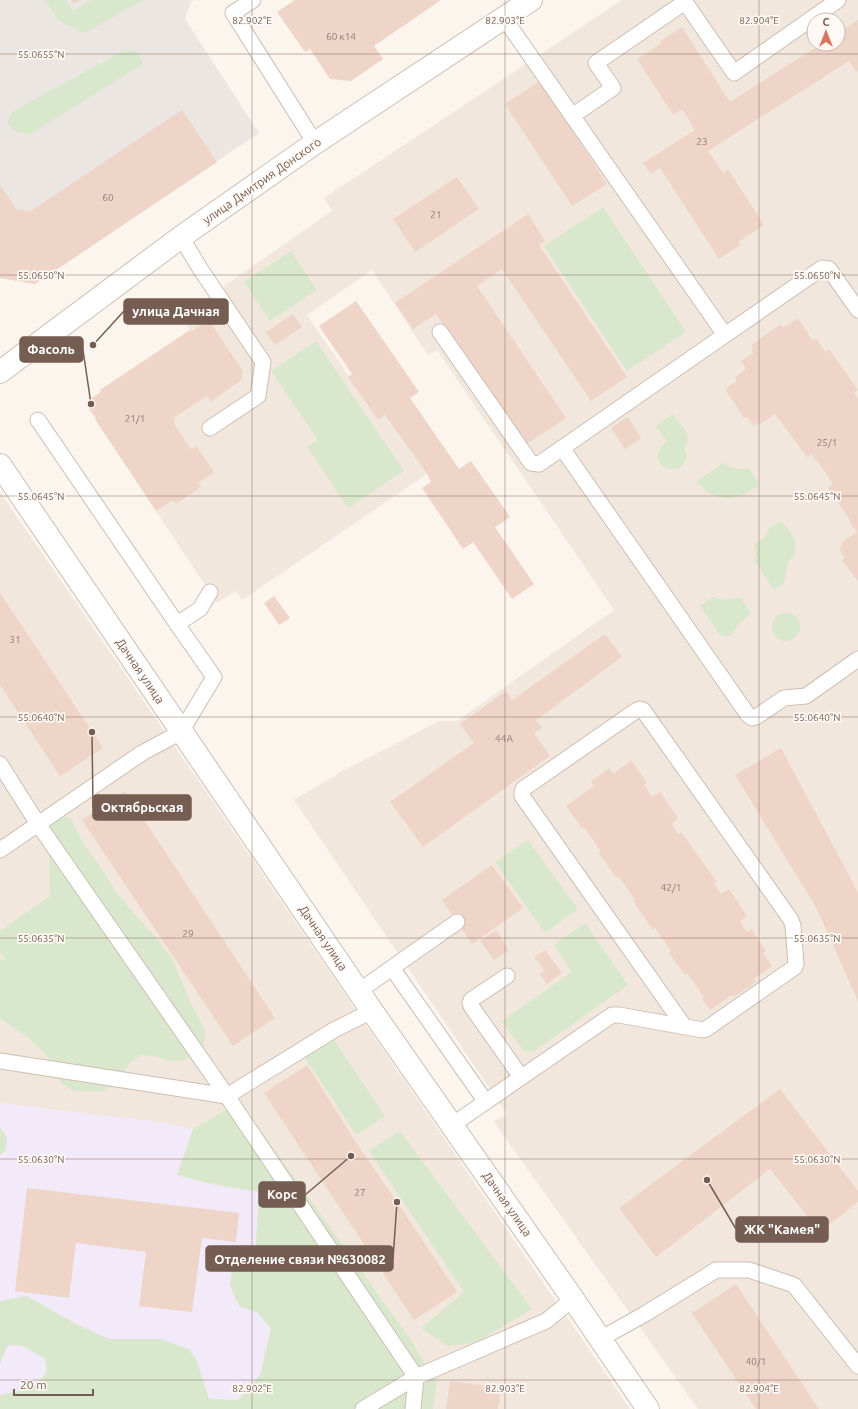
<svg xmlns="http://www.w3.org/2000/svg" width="858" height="1409" font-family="Ubuntu,sans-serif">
  <rect width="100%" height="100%" fill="#fbf5ee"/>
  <g fill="#f2e7dd" fill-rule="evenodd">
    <path d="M 622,0 L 858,0 L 858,1409 L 698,1409 L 494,1122 L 507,1114 L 294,800 L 343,771 L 439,721 L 457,721 L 614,610 L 437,350 L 428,355 L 372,270 L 307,315 L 378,419 L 385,415 L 427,474 L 242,600 L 236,591 L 217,603 L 95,419 L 96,418 L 89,409 L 92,398 L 101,392 L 100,390 L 190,330 L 181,316 L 332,211 L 324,198 ZM 814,20 L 838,20 L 838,44 L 814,44 Z"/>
    <path d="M 0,492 L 630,1409 L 0,1409 Z"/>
  </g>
  <path fill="#ece6e2" d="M 0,0 L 195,0 L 191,2 L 185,19 L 259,133 L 35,284 L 0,278 Z"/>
  <path fill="#f2eaf8" d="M 0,1103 L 159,1122 L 238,1138 L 298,1228 L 287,1387 L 245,1409 L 0,1409 Z"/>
  <g fill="#d9e8cd">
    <path d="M 45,0 L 66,0 L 73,11 L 91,0 L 143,0 L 85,33 L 59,21 Z"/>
    <path d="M 125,50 L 138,52 L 143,64 L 29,135 L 16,132 L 7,123 L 13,111 Z"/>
    <path d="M 603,207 L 686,332 L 627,371 L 544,246 Z"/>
    <path d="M 291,251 L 317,290 L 270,321 L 244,282 Z"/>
    <path d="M 316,341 L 404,471 L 348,508 L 307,447 L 318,440 L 271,371 Z"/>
    <path d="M 673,414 C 679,422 695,438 684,446 C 696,475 654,476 658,453 C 659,448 662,444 667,442 L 656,426 Z"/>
    <path d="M 723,463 C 732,469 739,470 749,468 L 759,484 C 738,503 716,503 696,482 Z"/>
    <path d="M 780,521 C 792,530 804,550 788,562 L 784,583 L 774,590 L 754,560 L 756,553 L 754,545 L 764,538 L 770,528 Z"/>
    <path d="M 713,597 L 721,600 L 741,598 L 751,613 C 747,617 742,621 738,625 C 733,633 731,639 720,635 L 700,606 Z"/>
    <circle cx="786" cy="627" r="14"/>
    <path d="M 57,815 L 70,818 L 84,844 L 109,880 L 116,892 L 134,914 L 154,935 L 173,960 L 190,1002 L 205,1030 L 204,1045 L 195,1056 L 182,1061 L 168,1061 L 155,1056 L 142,1055 L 130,1062 L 115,1086 L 103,1091 L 74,1091 L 62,1084 L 46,1055 L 30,1039 L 0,1018 L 0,959 L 6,960 L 0,952 L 0,931 L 50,896 L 48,825 Z"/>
    <path d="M 528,840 L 578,909 L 545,933 L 495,862 Z"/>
    <path d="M 585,923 L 628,985 L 533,1052 L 526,1052 L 522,1049 L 502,1021 L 572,972 L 554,945 Z"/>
    <path d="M 332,1037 L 385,1116 L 356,1135 L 304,1056 Z"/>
    <path d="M 240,1102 L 408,1336 L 437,1382 L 433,1409 L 0,1409 L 0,1395 L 19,1391 L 35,1385 L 47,1372 L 45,1359 L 23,1346 L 8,1345 L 0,1364 L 0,1301 L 27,1296 L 74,1323 L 109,1339 L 160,1339 L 189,1349 L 197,1361 L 209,1399 L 238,1400 L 260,1375 L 271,1329 L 258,1313 L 239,1306 L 230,1285 L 233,1263 L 255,1261 L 259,1192 L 212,1184 L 177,1175 L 193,1129 Z"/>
    <path d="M 0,1127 L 7,1137 L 6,1150 L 0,1155 Z"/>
    <path d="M 400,1131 L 532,1309 L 475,1343 L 447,1346 L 421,1328 L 464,1292 L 369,1151 Z"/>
  </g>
  <g fill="#eed5c8">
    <path d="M 71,0 L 80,0 L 74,4 Z"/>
    <path d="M 295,0 L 441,0 L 374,46 L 383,59 L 351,81 L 330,79 L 310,49 L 305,52 L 277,12 Z"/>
    <path d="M 858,20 L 858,71 L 856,72 L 849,61 L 708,151 L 723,173 L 728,169 L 764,225 L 738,242 L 741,245 L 719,259 L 660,168 L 651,174 L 643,163 L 695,130 L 682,109 L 673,115 L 637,59 L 662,43 L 660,41 L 682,27 L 730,102 L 821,44 L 838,44 L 838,33 Z"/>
    <path d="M 540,81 L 607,184 L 572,206 L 505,104 Z"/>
    <path d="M 182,110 L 217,162 L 35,284 L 0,278 L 0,185 L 16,209 L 31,211 Z"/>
    <path d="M 457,177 L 479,209 L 415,252 L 393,219 Z"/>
    <path d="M 528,214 L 545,241 L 539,245 L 627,377 L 591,401 L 502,269 L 477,286 L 566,418 L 525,445 L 436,314 L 413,329 L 395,303 Z"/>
    <path d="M 356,301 L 419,392 L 410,398 L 459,469 L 471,461 L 510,517 L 495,527 L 534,584 L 512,599 L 473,542 L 463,549 L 422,488 L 431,482 L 427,474 L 385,415 L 378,420 L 348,377 L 352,374 L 319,326 Z"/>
    <path d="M 293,314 L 302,327 L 275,345 L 266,332 Z"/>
    <path d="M 798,318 L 813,341 L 816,338 L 825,352 L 829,349 L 858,390 L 854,393 L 858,398 L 858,581 L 855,577 L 853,578 L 854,576 L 842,560 L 845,558 L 839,548 L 842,546 L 841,543 L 857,532 L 849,521 L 850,520 L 828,488 L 833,484 L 821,466 L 811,454 L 807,457 L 775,414 L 759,425 L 757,423 L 754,426 L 747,417 L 744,418 L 725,389 L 737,381 L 735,377 L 746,369 L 741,361 L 753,353 L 751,350 L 753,348 L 751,345 L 781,324 L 783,328 Z"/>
    <path d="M 203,324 L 212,325 L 243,371 L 241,380 L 211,402 L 207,396 L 175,417 L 174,424 L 191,449 L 196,446 L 214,472 L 198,483 L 201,487 L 176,504 L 173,500 L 156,511 L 95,419 L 96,418 L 89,409 L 92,398 L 101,392 L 100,390 L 190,330 L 191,332 Z"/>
    <path d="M 628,417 L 641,438 L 625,449 L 611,428 Z"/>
    <path d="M 0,593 L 103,748 L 60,776 L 0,685 Z"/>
    <path d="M 274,596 L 290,618 L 279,625 L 264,603 Z"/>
    <path d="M 605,634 L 622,657 L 536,720 L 542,728 L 534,733 L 550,756 L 423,847 L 390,802 L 474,743 L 460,724 L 506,691 L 512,700 Z"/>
    <path d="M 781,748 L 858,892 L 858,1001 L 817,909 L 735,775 Z"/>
    <path d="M 631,760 L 647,783 L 644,785 L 652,797 L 660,792 L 678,818 L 672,824 L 678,834 L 681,832 L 717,882 L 714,884 L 721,894 L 729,889 L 747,916 L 740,921 L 747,932 L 751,929 L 766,951 L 763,953 L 772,966 L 754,979 L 756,982 L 734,997 L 732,995 L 710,1010 L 702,999 L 704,997 L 687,973 L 685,975 L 669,953 L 671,951 L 655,928 L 653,930 L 633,901 L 635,900 L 619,877 L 617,878 L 599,854 L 601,852 L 584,827 L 582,828 L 566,806 L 594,786 L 591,781 L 609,768 L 613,774 Z"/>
    <path d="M 125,791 L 275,1018 L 233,1046 L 82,820 Z"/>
    <path d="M 492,865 L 523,908 L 472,944 L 442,900 Z"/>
    <path d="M 496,930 L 509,950 L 494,960 L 480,941 Z"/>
    <path d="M 545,950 L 562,973 L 547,984 L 540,974 L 545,971 L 534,957 Z"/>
    <path d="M 307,1065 L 359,1147 L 397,1202 L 457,1292 L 414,1320 L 264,1093 Z"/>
    <path d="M 780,1089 L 858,1191 L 858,1202 L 820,1232 L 770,1169 L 656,1257 L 619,1208 Z"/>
    <path d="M 27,1188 L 239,1213 L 236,1242 L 202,1238 L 192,1312 L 139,1306 L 146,1252 L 76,1243 L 69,1298 L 15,1291 Z"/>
    <path d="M 736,1284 L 819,1409 L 756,1409 L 692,1313 Z"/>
    <path d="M 450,1381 L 501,1388 L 498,1409 L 446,1409 Z"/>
  </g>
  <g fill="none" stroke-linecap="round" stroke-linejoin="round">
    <defs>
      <g id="lane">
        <path d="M 253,0 L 233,13 L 315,143"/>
        <path d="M 572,116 L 613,88 L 596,63 L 685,2 L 734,73 L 838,0"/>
        <path d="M 181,237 L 201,270 L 263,362 L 258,396 L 210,428"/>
        <path d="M 440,332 L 531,463 L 539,464 L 725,335 L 504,18"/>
        <path d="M 725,335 L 822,268 L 829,269 L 858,310"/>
        <path d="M 38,420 L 177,624"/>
        <path d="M 562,448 L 748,715 L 752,718 L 756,717 L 784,698 L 806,696 L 858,659"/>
        <path d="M 0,764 L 38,824 L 227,1096 L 416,1377 L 546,1321 L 573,1299"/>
        <path d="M 0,850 L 142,753 L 181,732 L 214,677 L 177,624 L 200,609 L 210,592"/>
        <path d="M 392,968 L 486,1102"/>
        <path d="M 507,976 L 471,1000 L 470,1003 L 471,1006 L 521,1077"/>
        <path d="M 359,991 L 457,922"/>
        <path d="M 0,1061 L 227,1096 L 334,1030 L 372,1011"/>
        <path d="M 452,1125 L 612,1015 L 619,1015 L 703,1030 L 706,1029 L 795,967 L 796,964 L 793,926 L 791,920 L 643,710 L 640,709 L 637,710 L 523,789 L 522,793 L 522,796 L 684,1026"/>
        <path d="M 600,1339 L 645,1314 L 716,1270 L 749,1270 L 794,1285 L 858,1366"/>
        <path d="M 363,1409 L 416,1377"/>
        <path d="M 413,1409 L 416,1377"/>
      </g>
      <g id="secondary">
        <path d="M 0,372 L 181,237 L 315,143 L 531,0"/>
        <path d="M 0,465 L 372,1011 L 573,1299 L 648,1409"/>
      </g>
    </defs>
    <use href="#lane" stroke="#cdbeb4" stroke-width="17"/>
    <use href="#secondary" stroke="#cfbeb2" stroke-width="24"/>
    <use href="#lane" stroke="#fff" stroke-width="15"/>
    <use href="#secondary" stroke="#fff" stroke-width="22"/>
  </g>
  <path fill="none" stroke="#755d52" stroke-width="1" stroke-opacity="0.45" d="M 252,0 L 252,1409M 505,0 L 505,1409M 759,0 L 759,1409M 0,54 L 858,54M 0,275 L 858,275M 0,496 L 858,496M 0,717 L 858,717M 0,938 L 858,938M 0,1159 L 858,1159M 0,1380 L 858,1380"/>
  <g text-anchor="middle" stroke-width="3.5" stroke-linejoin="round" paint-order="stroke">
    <g font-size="10" fill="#937b70">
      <text x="341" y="40">60 к14</text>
      <text x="702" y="145">23</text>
      <text x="108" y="201">60</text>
      <text x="436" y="218">21</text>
      <text x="135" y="422">21/1</text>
      <text x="827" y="446">25/1</text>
      <text x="15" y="643">31</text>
      <text x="504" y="742">44А</text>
      <text x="671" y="891">42/1</text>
      <text x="188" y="937">29</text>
      <text x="360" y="1196">27</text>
      <text x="756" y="1365">40/1</text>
    </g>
    <g font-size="12" fill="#755d52" stroke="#fef9f4">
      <text transform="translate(262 181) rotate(-35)" y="4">улица Дмитрия Донского</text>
      <text transform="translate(140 671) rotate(56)" y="4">Дачная улица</text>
      <text transform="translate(323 938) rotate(56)" y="4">Дачная улица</text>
      <text transform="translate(507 1204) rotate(55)" y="4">Дачная улица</text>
    </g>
  </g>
  <g font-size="10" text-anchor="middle" fill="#755d52" stroke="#fef9f4" stroke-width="3.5" stroke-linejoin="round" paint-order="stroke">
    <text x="252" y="24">82.902°E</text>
    <text x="505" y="24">82.903°E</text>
    <text x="759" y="24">82.904°E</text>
    <text x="41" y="58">55.0655°N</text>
    <text x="41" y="279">55.0650°N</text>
    <text x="817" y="279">55.0650°N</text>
    <text x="41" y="500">55.0645°N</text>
    <text x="817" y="500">55.0645°N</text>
    <text x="41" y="721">55.0640°N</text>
    <text x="817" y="721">55.0640°N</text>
    <text x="41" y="942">55.0635°N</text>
    <text x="817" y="942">55.0635°N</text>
    <text x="41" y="1163">55.0630°N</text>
    <text x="817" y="1163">55.0630°N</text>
    <text x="252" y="1392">82.902°E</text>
    <text x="505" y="1392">82.903°E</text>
    <text x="759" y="1392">82.904°E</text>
  </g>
  <path fill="none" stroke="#755d52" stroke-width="1.5" d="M93 345L124 311M91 404L83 350M92 732L93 808M351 1156L305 1195M707 1180L736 1229M397 1202L393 1259"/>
  <g fill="#755d52" stroke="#fef9f4" stroke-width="1.5">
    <circle cx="93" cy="345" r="4"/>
    <circle cx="91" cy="404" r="4"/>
    <circle cx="92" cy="732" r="4"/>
    <circle cx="351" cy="1156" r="4"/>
    <circle cx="707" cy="1180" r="4"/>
    <circle cx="397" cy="1202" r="4"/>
  </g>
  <g fill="#755d52" stroke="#755d52" stroke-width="1.5">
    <rect x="124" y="299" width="104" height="25" rx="4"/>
    <rect x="20" y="337" width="63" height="25" rx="4"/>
    <rect x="93" y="795" width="98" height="25" rx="4"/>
    <rect x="259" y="1182" width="46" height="25" rx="4"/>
    <rect x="736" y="1217" width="92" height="25" rx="4"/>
    <rect x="206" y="1246" width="187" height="25" rx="4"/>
  </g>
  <g font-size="13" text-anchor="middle" font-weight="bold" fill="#fff">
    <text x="176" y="316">улица Дачная</text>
    <text x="51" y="354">Фасоль</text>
    <text x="142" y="812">Октябрьская</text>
    <text x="282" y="1199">Корс</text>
    <text x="782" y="1234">ЖК "Камея"</text>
    <text x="300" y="1264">Отделение связи №630082</text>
  </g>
  <g transform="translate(826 32)"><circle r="19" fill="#fef9f4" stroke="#c7bbb3"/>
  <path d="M0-3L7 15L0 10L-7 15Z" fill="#d67661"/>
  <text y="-6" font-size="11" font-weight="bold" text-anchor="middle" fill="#755d52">С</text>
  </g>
  <path d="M14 1389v6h79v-6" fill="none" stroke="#755d52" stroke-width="2"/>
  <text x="20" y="1389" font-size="12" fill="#755d52" stroke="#fef9f4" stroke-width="3" paint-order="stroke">20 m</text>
</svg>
